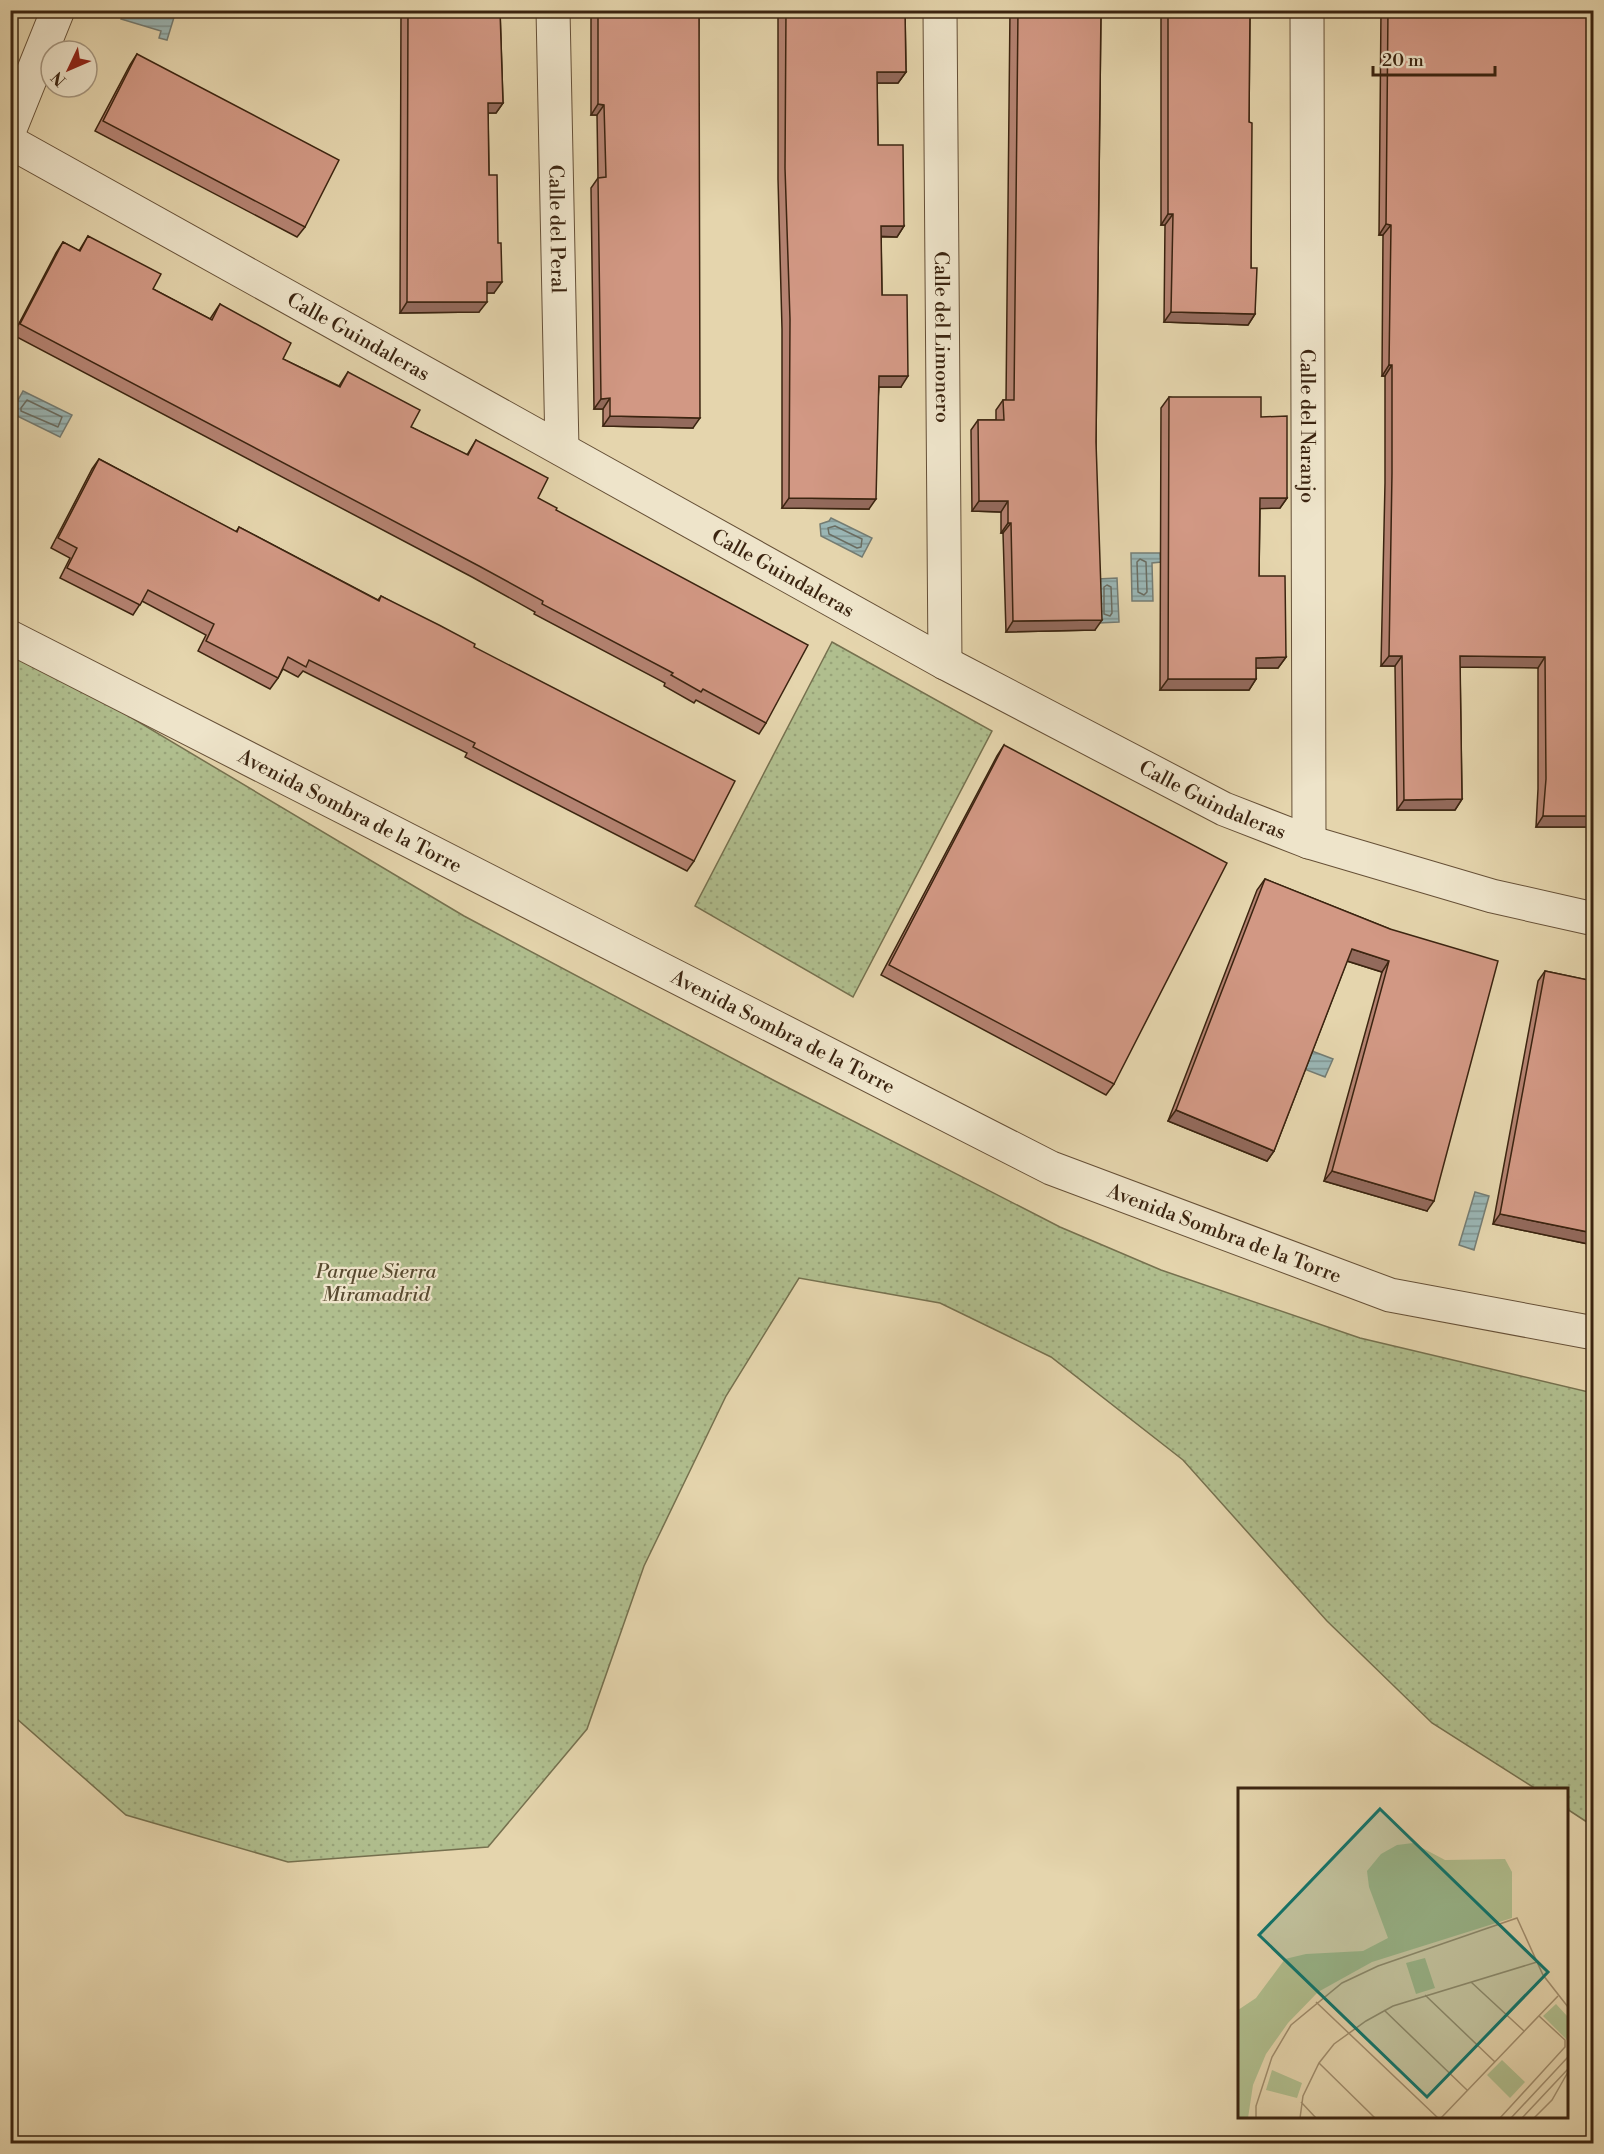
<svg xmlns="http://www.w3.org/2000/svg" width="1604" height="2154" font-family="'Libre Bodoni',serif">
  <defs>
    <pattern id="park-dots" width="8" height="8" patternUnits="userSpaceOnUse" patternTransform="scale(1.5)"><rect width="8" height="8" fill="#b0be8e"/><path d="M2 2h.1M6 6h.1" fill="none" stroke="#98a379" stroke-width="1.8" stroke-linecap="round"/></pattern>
    <pattern id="water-rules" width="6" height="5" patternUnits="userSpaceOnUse" patternTransform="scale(1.5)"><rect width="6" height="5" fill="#9ab6b5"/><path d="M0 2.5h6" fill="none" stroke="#7f9492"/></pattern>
  </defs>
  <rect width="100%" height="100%" fill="#e5d5ad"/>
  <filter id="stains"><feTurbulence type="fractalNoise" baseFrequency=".00333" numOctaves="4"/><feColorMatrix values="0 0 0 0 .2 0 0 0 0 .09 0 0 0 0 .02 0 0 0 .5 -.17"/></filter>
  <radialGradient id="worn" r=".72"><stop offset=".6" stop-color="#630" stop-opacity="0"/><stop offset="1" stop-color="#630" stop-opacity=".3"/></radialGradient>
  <g fill="url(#park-dots)" stroke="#76714f" stroke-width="1.5">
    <path d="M 832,642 L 992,731 L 853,997 L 695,906 Z"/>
    <path d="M 10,648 L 33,659 L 464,916 L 775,1081 L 1060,1227 L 1161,1270 L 1360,1338 L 1593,1393 L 1593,1826 L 1567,1809 L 1566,1790 L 1536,1789 L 1432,1723 L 1327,1621 L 1183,1460 L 1051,1357 L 940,1303 L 799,1278 L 726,1396 L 644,1566 L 587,1729 L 488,1847 L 288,1862 L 126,1815 L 16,1718 L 11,1706 Z"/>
  </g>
  <g fill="url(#water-rules)" stroke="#747c73" stroke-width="1.5">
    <path d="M 124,11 L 165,11 L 175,14 L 167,40 L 159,38 L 161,31 L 121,19 Z"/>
    <path d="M 23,391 L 72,415 L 60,437 L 11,413 Z"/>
    <path d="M 831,518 L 872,538 L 862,557 L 821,536 L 820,524 L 829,521 Z"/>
    <path d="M 1131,553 L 1160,553 L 1161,562 L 1152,563 L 1153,601 L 1132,601 Z"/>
    <path d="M 1117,578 L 1119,622 L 1099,623 L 1098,579 Z"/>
    <path d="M 1275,1037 L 1333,1059 L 1325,1077 L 1268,1055 Z"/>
    <path d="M 1475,1192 L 1489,1196 L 1474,1250 L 1459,1245 Z"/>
  </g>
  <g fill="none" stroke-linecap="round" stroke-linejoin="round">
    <g stroke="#6a6d62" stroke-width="1.5">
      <path d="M 27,400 L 62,417 L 58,427 L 21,411 L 21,408 Z"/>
      <path d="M 835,526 L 862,539 L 861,547 L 857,548 L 829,534 L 828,528 Z"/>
      <path d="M 1140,559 L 1146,562 L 1147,592 L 1144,595 L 1138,592 L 1137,562 Z"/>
      <path d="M 1107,585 L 1111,587 L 1112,613 L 1110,616 L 1104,614 L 1104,587 Z"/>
    </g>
    <defs>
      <g id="street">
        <path id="s1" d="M 553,10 L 562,449"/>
        <path id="s2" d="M 940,10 L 945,663"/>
        <path id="s3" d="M 1307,10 L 1309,842"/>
        <path d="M 10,129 L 58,10"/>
        <path id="s4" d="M 10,142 L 945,663 L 1224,809 L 1309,842 L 1492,896 L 1594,919"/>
        <path id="s5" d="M 10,637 L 1051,1168 L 1390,1295 L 1594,1333"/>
      </g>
    </defs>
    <use href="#street" stroke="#665037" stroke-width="35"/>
    <use href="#street" stroke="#eee4ca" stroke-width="33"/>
  </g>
  <g fill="#b58372" stroke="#3b2410" stroke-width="1.5">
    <path d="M 401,10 L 500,10 L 503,103 L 496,113 L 488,113 L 489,175 L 494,293 L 487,293 L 479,312 L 400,313 Z"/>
    <path d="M 591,10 L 699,10 L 693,428 L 603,426 L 603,409 L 594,409 L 591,188 L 598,178 L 597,115 L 591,115 Z"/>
    <path d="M 778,10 L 905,10 L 906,72 L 898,83 L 877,83 L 878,145 L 904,226 L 897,237 L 881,237 L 882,295 L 901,387 L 879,387 L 869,509 L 782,508 L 782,329 L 778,179 Z"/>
    <path d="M 1010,10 L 1101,10 L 1096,442 L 1095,630 L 1006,632 L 1003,533 L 1001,533 L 1001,512 L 972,511 L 971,430 L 978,420 L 996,420 L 996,410 L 1003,400 L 1006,400 Z"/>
    <path d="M 1161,10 L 1250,10 L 1249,122 L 1251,268 L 1255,314 L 1248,325 L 1164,322 L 1165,225 L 1161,225 Z"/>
    <path d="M 1381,10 L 1593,10 L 1593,827 L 1536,827 L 1538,789 L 1538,668 L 1536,667 L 1460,667 L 1462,799 L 1455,810 L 1397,810 L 1395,666 L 1381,666 L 1385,483 L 1385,376 L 1382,376 L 1383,235 L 1379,235 Z"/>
    <path d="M 137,54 L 305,227 L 297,237 L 95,131 L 130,65 Z"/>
    <path d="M 88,236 L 153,289 L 210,319 L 220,304 L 283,359 L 339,386 L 348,372 L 411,427 L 467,455 L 476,440 L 538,498 L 556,510 L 766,723 L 759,734 L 696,700 L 694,703 L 664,686 L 665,683 L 534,614 L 535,612 L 472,577 L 13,335 L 56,253 L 63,242 L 79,251 Z"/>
    <path d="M 1169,397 L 1261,417 L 1287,498 L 1280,508 L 1260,508 L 1259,576 L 1286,657 L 1278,668 L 1256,668 L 1256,679 L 1249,690 L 1160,690 L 1161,408 Z"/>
    <path d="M 99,459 L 236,532 L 239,527 L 378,600 L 381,596 L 474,647 L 694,861 L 687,871 L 465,757 L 467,753 L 303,671 L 298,677 L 283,669 L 278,678 L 270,689 L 198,651 L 206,635 L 142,601 L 133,615 L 60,578 L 70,558 L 51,548 L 92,469 Z"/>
    <path d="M 1004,745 L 1114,1084 L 1106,1095 L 881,975 L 997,756 Z"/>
    <path d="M 1265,879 L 1390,929 L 1427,1211 L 1324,1181 L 1382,972 L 1347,961 L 1274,1151 L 1267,1161 L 1168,1121 L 1257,890 Z"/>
    <path d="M 1545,971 L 1593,981 L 1593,1245 L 1493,1224 L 1538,981 Z"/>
  </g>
  <g fill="#936a5c" stroke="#3b2410" stroke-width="1.5">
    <path d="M 877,72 L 906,72 L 898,83 L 870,83 Z"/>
    <path d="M 488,103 L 503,103 L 496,113 L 481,113 Z"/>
    <path d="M 598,104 L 604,105 L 597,115 L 591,115 Z"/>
    <path d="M 1168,214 L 1173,214 L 1165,225 L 1161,225 Z"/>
    <path d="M 1386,224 L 1391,225 L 1383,235 L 1379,235 Z"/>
    <path d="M 881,226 L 904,226 L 897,237 L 874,236 Z"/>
    <path d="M 487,282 L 502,282 L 494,293 L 479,293 Z"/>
    <path d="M 407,302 L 487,302 L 479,312 L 400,313 Z"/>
    <path d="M 1171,312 L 1255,314 L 1248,325 L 1164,322 Z"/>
    <path d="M 1389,365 L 1392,365 L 1385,376 L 1382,376 Z"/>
    <path d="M 879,376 L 908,376 L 901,387 L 872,387 Z"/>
    <path d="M 610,398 L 603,409 L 594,409 L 601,399 Z"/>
    <path d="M 610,416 L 700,418 L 693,428 L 603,426 Z"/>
    <path d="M 789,498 L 876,499 L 869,509 L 782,508 Z"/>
    <path d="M 1260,498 L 1287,498 L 1280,508 L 1252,509 Z"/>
    <path d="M 979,501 L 1008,501 L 1001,512 L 972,511 Z"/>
    <path d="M 1008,523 L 1011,523 L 1003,533 L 1001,533 Z"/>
    <path d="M 1102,620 L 1095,630 L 1006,632 L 1013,621 Z"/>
    <path d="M 1389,656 L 1402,656 L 1395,666 L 1381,666 Z"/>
    <path d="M 1460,656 L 1543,657 L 1545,657 L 1538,668 L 1452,667 Z"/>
    <path d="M 1286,657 L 1278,668 L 1249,668 L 1256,658 Z"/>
    <path d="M 1168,679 L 1256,679 L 1249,690 L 1160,690 Z"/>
    <path d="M 1462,799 L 1455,810 L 1397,810 L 1404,800 Z"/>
    <path d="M 1543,816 L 1593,816 L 1593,827 L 1536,827 Z"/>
    <path d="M 1352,949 L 1389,961 L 1382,972 L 1344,960 Z"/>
    <path d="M 1176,1110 L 1274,1151 L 1267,1161 L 1168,1121 Z"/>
    <path d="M 1332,1171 L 1434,1201 L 1427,1211 L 1324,1181 Z"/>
    <path d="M 1500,1214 L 1593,1233 L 1593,1245 L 1493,1224 Z"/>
  </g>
  <g fill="#d29884" stroke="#3b2410" stroke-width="1.5">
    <path d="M 408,10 L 500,10 L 503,103 L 488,103 L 489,175 L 497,175 L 498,243 L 501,243 L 502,282 L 487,282 L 487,302 L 407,302 Z"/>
    <path d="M 598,10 L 699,10 L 700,418 L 610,416 L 610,398 L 601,399 L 598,178 L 606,177 L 604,105 L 598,104 Z"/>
    <path d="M 786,10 L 905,10 L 906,72 L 877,72 L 878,145 L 903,145 L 904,226 L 881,226 L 882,295 L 907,295 L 908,376 L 879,376 L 876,499 L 789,498 L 790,319 L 785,168 Z"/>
    <path d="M 1018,10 L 1101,10 L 1096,442 L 1102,620 L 1013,621 L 1011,523 L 1008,523 L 1008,501 L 979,501 L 978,420 L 1004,420 L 1003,400 L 1014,400 Z"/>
    <path d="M 1168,10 L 1250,10 L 1249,122 L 1252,123 L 1251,268 L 1257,268 L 1255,314 L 1171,312 L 1173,214 L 1168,214 Z"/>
    <path d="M 1388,10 L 1593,10 L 1593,816 L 1543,816 L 1546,779 L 1545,657 L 1543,657 L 1460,656 L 1462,799 L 1404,800 L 1402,656 L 1389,656 L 1392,473 L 1392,365 L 1389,365 L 1391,225 L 1386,224 Z"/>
    <path d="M 137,54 L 339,160 L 305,227 L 103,121 Z"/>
    <path d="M 88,236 L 161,274 L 153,289 L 212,320 L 220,304 L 291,343 L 283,359 L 340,387 L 348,372 L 420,410 L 411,427 L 468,455 L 476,440 L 548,478 L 538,498 L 557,508 L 556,510 L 808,645 L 766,723 L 703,689 L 701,692 L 671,675 L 673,673 L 542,604 L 543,601 L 479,566 L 20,324 L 63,242 L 80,251 Z"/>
    <path d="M 1169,397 L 1261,397 L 1261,417 L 1287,416 L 1287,498 L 1260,498 L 1259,576 L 1285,576 L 1286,657 L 1256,658 L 1256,679 L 1168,679 Z"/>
    <path d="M 99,459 L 237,532 L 239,527 L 379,601 L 381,596 L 439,625 L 475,644 L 474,647 L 735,781 L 694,861 L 473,747 L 475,743 L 309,660 L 306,667 L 288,657 L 278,678 L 206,641 L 214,624 L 148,590 L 140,605 L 67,568 L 77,548 L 58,538 Z"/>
    <path d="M 1004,745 L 1227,863 L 1114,1084 L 889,965 Z"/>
    <path d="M 1265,879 L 1390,929 L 1498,961 L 1434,1201 L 1332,1171 L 1389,961 L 1352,949 L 1274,1151 L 1176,1110 Z"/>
    <path d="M 1545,971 L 1593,981 L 1593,1233 L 1500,1214 Z"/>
  </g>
  <g text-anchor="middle" stroke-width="4.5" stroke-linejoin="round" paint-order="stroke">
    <g font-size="20" fill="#3b2410" stroke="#eee4ca">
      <text dy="7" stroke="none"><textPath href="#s1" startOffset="219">Calle del Peral</textPath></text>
      <text dy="7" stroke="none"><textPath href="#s4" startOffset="399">Calle Guindaleras</textPath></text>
      <text dy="7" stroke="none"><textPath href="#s2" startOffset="327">Calle del Limonero</textPath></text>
      <text dy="7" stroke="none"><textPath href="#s3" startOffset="416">Calle del Naranjo</textPath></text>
      <text dy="7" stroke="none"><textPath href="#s4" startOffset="885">Calle Guindaleras</textPath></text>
      <text dy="7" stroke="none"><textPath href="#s4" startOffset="1371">Calle Guindaleras</textPath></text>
      <text dy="7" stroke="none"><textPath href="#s5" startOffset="382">Avenida Sombra de la Torre</textPath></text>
      <text dy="7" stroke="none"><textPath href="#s5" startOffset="868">Avenida Sombra de la Torre</textPath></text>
      <text dy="7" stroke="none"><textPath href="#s5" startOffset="1354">Avenida Sombra de la Torre</textPath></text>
    </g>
    <g font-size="20" font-style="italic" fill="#584a30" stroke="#eee4ca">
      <text x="376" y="1278">Parque Sierra<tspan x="376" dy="23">Miramadrid</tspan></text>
    </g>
  </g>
  <g transform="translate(1238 1788)">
    <rect width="330" height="330" fill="#e5d5ad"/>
    <path d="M 175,55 L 207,72 L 267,71 L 274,84 L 274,130 L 134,174 L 80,204 L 50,235 L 28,266 L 15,297 L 10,330 L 0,330 L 0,222 L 18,210 L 47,171 L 68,166 L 125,163 L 150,150 L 131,99 L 129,83 L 143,66 L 159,57 ZM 187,170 L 197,200 L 178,206 L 168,175 ZM 318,216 L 330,229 L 329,252 L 305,228 ZM 264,272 L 287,294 L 272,310 L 249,287 ZM 34,282 L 64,295 L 59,310 L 28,302 Z" fill="#b0be8e"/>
    <path fill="none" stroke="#a18e6e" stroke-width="1.5" d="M 233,194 L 286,243M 187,207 L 257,274M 78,214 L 200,330M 146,222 L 229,302M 81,275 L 137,330M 63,314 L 78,330M 18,330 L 18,318 L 34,269 L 53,237 L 104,195 L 140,178 L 279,130 L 305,187 L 330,219M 62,330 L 65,308 L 81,275 L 96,256 L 128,233 L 155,218 L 299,174M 203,330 L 320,208M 262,330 L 327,259 L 327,252 L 301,228M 273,330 L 330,269M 284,330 L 330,281M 296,330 L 314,312 L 330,284"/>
    <path fill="#0f766e" fill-opacity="0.15" stroke="#0f766e" stroke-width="3" d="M 142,21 L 310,184 L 189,309 L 21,147 Z"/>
    <rect width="330" height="330" fill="none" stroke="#3b2410" stroke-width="3"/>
  </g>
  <rect width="1604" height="2154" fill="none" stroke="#e5d5ad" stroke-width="36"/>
  <rect x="12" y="12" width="1580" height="2130" fill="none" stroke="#3b2410" stroke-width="3"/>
  <rect x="18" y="18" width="1568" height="2118" fill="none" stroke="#3b2410" stroke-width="1.5"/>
  <g transform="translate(69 69) rotate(226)"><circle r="28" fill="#eee4ca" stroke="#a69780" stroke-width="1.5"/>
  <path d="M0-4.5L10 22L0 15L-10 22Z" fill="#8f2418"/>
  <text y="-9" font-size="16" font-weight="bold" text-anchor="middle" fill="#3b2410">N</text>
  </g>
  <path d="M1373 66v9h122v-9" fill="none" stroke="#3b2410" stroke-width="3"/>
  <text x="1382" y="66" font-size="18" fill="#3b2410" stroke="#eee4ca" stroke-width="4.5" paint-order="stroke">20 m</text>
  <rect width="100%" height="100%" filter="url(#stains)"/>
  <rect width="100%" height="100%" fill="url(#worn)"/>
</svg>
